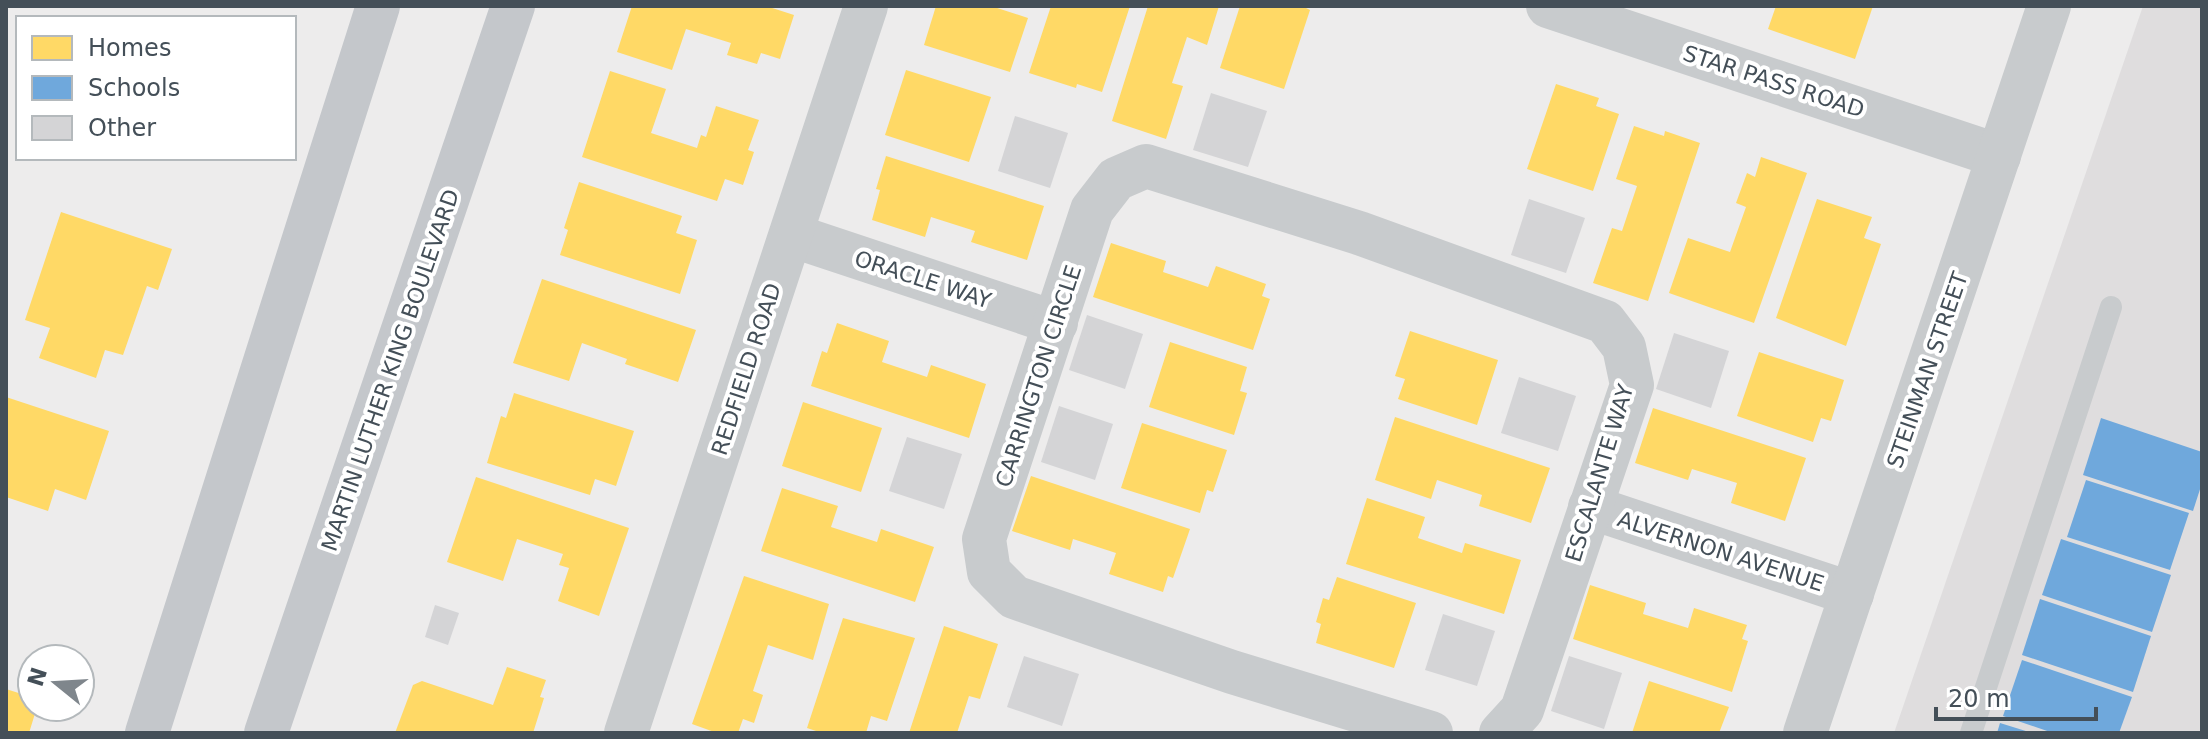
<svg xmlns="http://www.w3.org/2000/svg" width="2208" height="739" font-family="'DejaVu Sans',sans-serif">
  <rect width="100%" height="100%" fill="#edecec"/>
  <path fill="#dfddde" d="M 2143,6 L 2202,6 L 2202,733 L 1894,733 Z"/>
  <g fill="#ffd966">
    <path d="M 632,6 L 766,6 L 794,15 L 780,59 L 761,53 L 757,64 L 727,55 L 731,43 L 686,29 L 672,70 L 617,52 Z"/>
    <path d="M 936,6 L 991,6 L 1028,18 L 1010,72 L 924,45 Z"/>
    <path d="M 1051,6 L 1130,6 L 1102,92 L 1077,84 L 1076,88 L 1029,73 Z"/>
    <path d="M 1148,6 L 1219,6 L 1207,45 L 1187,37 L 1172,83 L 1183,86 L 1166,139 L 1112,121 Z"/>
    <path d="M 1240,6 L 1302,6 L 1310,10 L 1284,89 L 1220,68 Z"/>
    <path d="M 1776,6 L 1873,6 L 1855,59 L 1768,29 Z"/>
    <path d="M 906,70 L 991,97 L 969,162 L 885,135 Z"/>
    <path d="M 610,71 L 666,89 L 651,133 L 697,148 L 701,135 L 706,137 L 716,106 L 759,120 L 748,150 L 754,152 L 743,185 L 725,179 L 717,201 L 582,157 Z"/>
    <path d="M 1556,84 L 1599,98 L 1596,106 L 1619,114 L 1593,191 L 1527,169 Z"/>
    <path d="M 1634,126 L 1664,136 L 1665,131 L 1700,143 L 1648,301 L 1593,283 L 1612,228 L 1622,231 L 1637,186 L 1616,179 Z"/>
    <path d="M 886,156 L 1044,206 L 1027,260 L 971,242 L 975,231 L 931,217 L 925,237 L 872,220 L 880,190 L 876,189 Z"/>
    <path d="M 1761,157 L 1807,173 L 1754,323 L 1669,293 L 1688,238 L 1730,252 L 1746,207 L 1736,203 L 1747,173 L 1755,177 Z"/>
    <path d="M 579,182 L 682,216 L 676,233 L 697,240 L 680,294 L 560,255 L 568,230 L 564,228 Z"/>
    <path d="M 1817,199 L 1872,217 L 1864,238 L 1881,244 L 1846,346 L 1776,318 Z"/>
    <path d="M 61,212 L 172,249 L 158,290 L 147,286 L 123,355 L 105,350 L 96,378 L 39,358 L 50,328 L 25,320 Z"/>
    <path d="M 1111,243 L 1166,261 L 1163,272 L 1208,287 L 1216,266 L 1266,284 L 1262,296 L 1270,299 L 1253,350 L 1093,297 Z"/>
    <path d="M 542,279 L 696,330 L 678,382 L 625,364 L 627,359 L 582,343 L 569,381 L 513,363 Z"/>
    <path d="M 837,323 L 889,341 L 882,362 L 927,377 L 931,365 L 986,384 L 969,438 L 811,386 L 822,351 L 827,353 Z"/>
    <path d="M 1410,331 L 1498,360 L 1477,425 L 1398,399 L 1405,379 L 1395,376 Z"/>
    <path d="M 1170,342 L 1247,367 L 1240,391 L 1247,393 L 1234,435 L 1149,407 Z"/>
    <path d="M 1759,352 L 1844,380 L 1831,421 L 1821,418 L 1813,442 L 1737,416 Z"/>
    <path d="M 514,393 L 634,431 L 616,486 L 595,479 L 590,495 L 487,463 L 501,416 L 506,418 Z"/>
    <path d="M 6,397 L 109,431 L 86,500 L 55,489 L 48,511 L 6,497 Z"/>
    <path d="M 803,402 L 882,428 L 861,492 L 782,466 Z"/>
    <path d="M 1653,408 L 1806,458 L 1785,521 L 1731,503 L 1737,483 L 1692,469 L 1688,480 L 1635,463 Z"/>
    <path d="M 1395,417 L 1550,468 L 1531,523 L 1479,506 L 1482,495 L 1437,480 L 1431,499 L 1375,480 Z"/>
    <path d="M 1142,423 L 1227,450 L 1213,492 L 1207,490 L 1200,513 L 1121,488 Z"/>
    <path d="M 1031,476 L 1190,529 L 1173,578 L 1168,576 L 1163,592 L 1109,574 L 1116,553 L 1073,539 L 1070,550 L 1012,531 Z"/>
    <path d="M 476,477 L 629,528 L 599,616 L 558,601 L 569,568 L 559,565 L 563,554 L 517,539 L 503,581 L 447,562 Z"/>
    <path d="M 782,488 L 838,506 L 831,527 L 877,542 L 881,529 L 934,547 L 915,602 L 761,551 Z"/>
    <path d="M 1367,498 L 1425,517 L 1418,538 L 1462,553 L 1465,543 L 1521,560 L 1504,614 L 1346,564 Z"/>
    <path d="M 744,576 L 829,604 L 813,660 L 768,645 L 753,691 L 763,695 L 754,723 L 743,719 L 738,733 L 717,733 L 692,724 Z"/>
    <path d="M 1337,577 L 1416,603 L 1394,668 L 1316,643 L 1321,624 L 1316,622 L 1323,598 L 1329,600 Z"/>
    <path d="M 1590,585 L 1646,603 L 1643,614 L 1688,628 L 1694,608 L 1747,625 L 1742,639 L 1748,641 L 1732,692 L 1573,639 Z"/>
    <path d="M 843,618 L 915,638 L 887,721 L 871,716 L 866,733 L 822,733 L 807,728 Z"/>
    <path d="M 944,626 L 998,644 L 980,699 L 969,696 L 957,733 L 909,733 Z"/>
    <path d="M 507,667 L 546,680 L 540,697 L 544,698 L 533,733 L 395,733 L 413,685 L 422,681 L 493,705 Z"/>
    <path d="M 1649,681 L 1729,707 L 1719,733 L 1632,733 Z"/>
    <path d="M 6,689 L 28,696 L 26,703 L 37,707 L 29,733 L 6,733 Z"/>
  </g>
  <g fill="#6fa8dc">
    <path d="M 2101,418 L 2202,452 L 2202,483 L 2193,511 L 2083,475 Z"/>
    <path d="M 2086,480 L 2189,513 L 2170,570 L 2067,537 Z"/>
    <path d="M 2061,539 L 2171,575 L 2152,632 L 2042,595 Z"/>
    <path d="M 2040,599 L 2151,636 L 2133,692 L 2022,655 Z"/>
    <path d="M 2022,660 L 2132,697 L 2119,733 L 2053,733 L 2003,716 Z"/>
    <path d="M 2000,723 L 2029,732 L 2029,733 L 1997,733 Z"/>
  </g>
  <g fill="#d4d4d6">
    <path d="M 1211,93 L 1267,111 L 1248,167 L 1193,150 Z"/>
    <path d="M 1015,116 L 1068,133 L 1050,188 L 998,171 Z"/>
    <path d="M 1529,199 L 1585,218 L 1566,273 L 1511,255 Z"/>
    <path d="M 1087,315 L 1143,334 L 1125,389 L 1069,370 Z"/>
    <path d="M 1674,333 L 1729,351 L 1711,408 L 1656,389 Z"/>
    <path d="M 1519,377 L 1576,396 L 1558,451 L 1501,433 Z"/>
    <path d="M 1059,406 L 1113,424 L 1095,480 L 1041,462 Z"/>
    <path d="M 907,437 L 962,454 L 944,509 L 889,491 Z"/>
    <path d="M 435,605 L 459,613 L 448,645 L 425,637 Z"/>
    <path d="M 1443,614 L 1495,631 L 1477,686 L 1425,670 Z"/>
    <path d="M 1024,656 L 1079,674 L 1062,726 L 1007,707 Z"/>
    <path d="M 1569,656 L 1622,673 L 1604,729 L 1551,711 Z"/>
  </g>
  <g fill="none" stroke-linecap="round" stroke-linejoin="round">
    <path stroke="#c8cbcd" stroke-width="22" d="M 1971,733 L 2111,307"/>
    <g stroke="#c8cbcd" stroke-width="44">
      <path d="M 1548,6 L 1999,156"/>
      <path d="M 791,235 L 1056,323"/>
      <path d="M 1590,507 L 1852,594"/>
      <path d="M 626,733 L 866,6"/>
      <path d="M 1431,733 L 1232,672 L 1014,597 L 989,572 L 984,539 L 1092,210 L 1116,179 L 1146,166 L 1359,233 L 1605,322 L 1624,347 L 1632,385 L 1522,710 L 1501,733"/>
      <path d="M 1805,733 L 2049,6"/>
    </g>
    <g stroke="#c4c7cb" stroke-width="44">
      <path d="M 147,733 L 378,6"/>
      <path d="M 266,733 L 513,6"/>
    </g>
  </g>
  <g text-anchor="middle" stroke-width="8" stroke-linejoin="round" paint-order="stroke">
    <g font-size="22" fill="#444f58" stroke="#fff">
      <text transform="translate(1774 81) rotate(18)" y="8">STAR PASS ROAD</text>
      <text transform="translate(923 279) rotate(18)" y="8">ORACLE WAY</text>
      <text transform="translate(746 369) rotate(-72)" y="8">REDFIELD ROAD</text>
      <text transform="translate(390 370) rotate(-71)" y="8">MARTIN LUTHER KING BOULEVARD</text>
      <text transform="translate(1927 370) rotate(-71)" y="8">STEINMAN STREET</text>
      <text transform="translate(1038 376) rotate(-72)" y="8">CARRINGTON CIRCLE</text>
      <text transform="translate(1599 473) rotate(-73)" y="8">ESCALANTE WAY</text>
      <text transform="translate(1721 551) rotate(18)" y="8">ALVERNON AVENUE</text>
    </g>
  </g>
  <rect width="2208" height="739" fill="none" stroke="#444f58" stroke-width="16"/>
  <rect x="16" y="16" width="280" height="144" fill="#ffffff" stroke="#b4b9bc" stroke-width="2"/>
  <rect x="32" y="36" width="40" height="24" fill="#ffd966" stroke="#b4b9bc" stroke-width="2"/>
  <text x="88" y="56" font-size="24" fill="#444f58">Homes</text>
  <rect x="32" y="76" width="40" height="24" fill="#6fa8dc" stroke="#b4b9bc" stroke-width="2"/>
  <text x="88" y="96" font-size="24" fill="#444f58">Schools</text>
  <rect x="32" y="116" width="40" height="24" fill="#d4d4d6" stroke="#b4b9bc" stroke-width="2"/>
  <text x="88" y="136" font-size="24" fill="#444f58">Other</text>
  <g transform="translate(56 683) rotate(288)"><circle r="38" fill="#ffffff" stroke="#b4b9bc" stroke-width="2"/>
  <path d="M0-6L14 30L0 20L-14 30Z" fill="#7f868c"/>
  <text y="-12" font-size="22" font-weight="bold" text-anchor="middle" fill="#444f58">N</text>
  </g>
  <path d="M1936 707v12h160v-12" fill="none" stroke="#444f58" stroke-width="4"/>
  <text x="1948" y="707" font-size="24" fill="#444f58" stroke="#ffffff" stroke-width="6" paint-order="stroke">20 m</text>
</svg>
